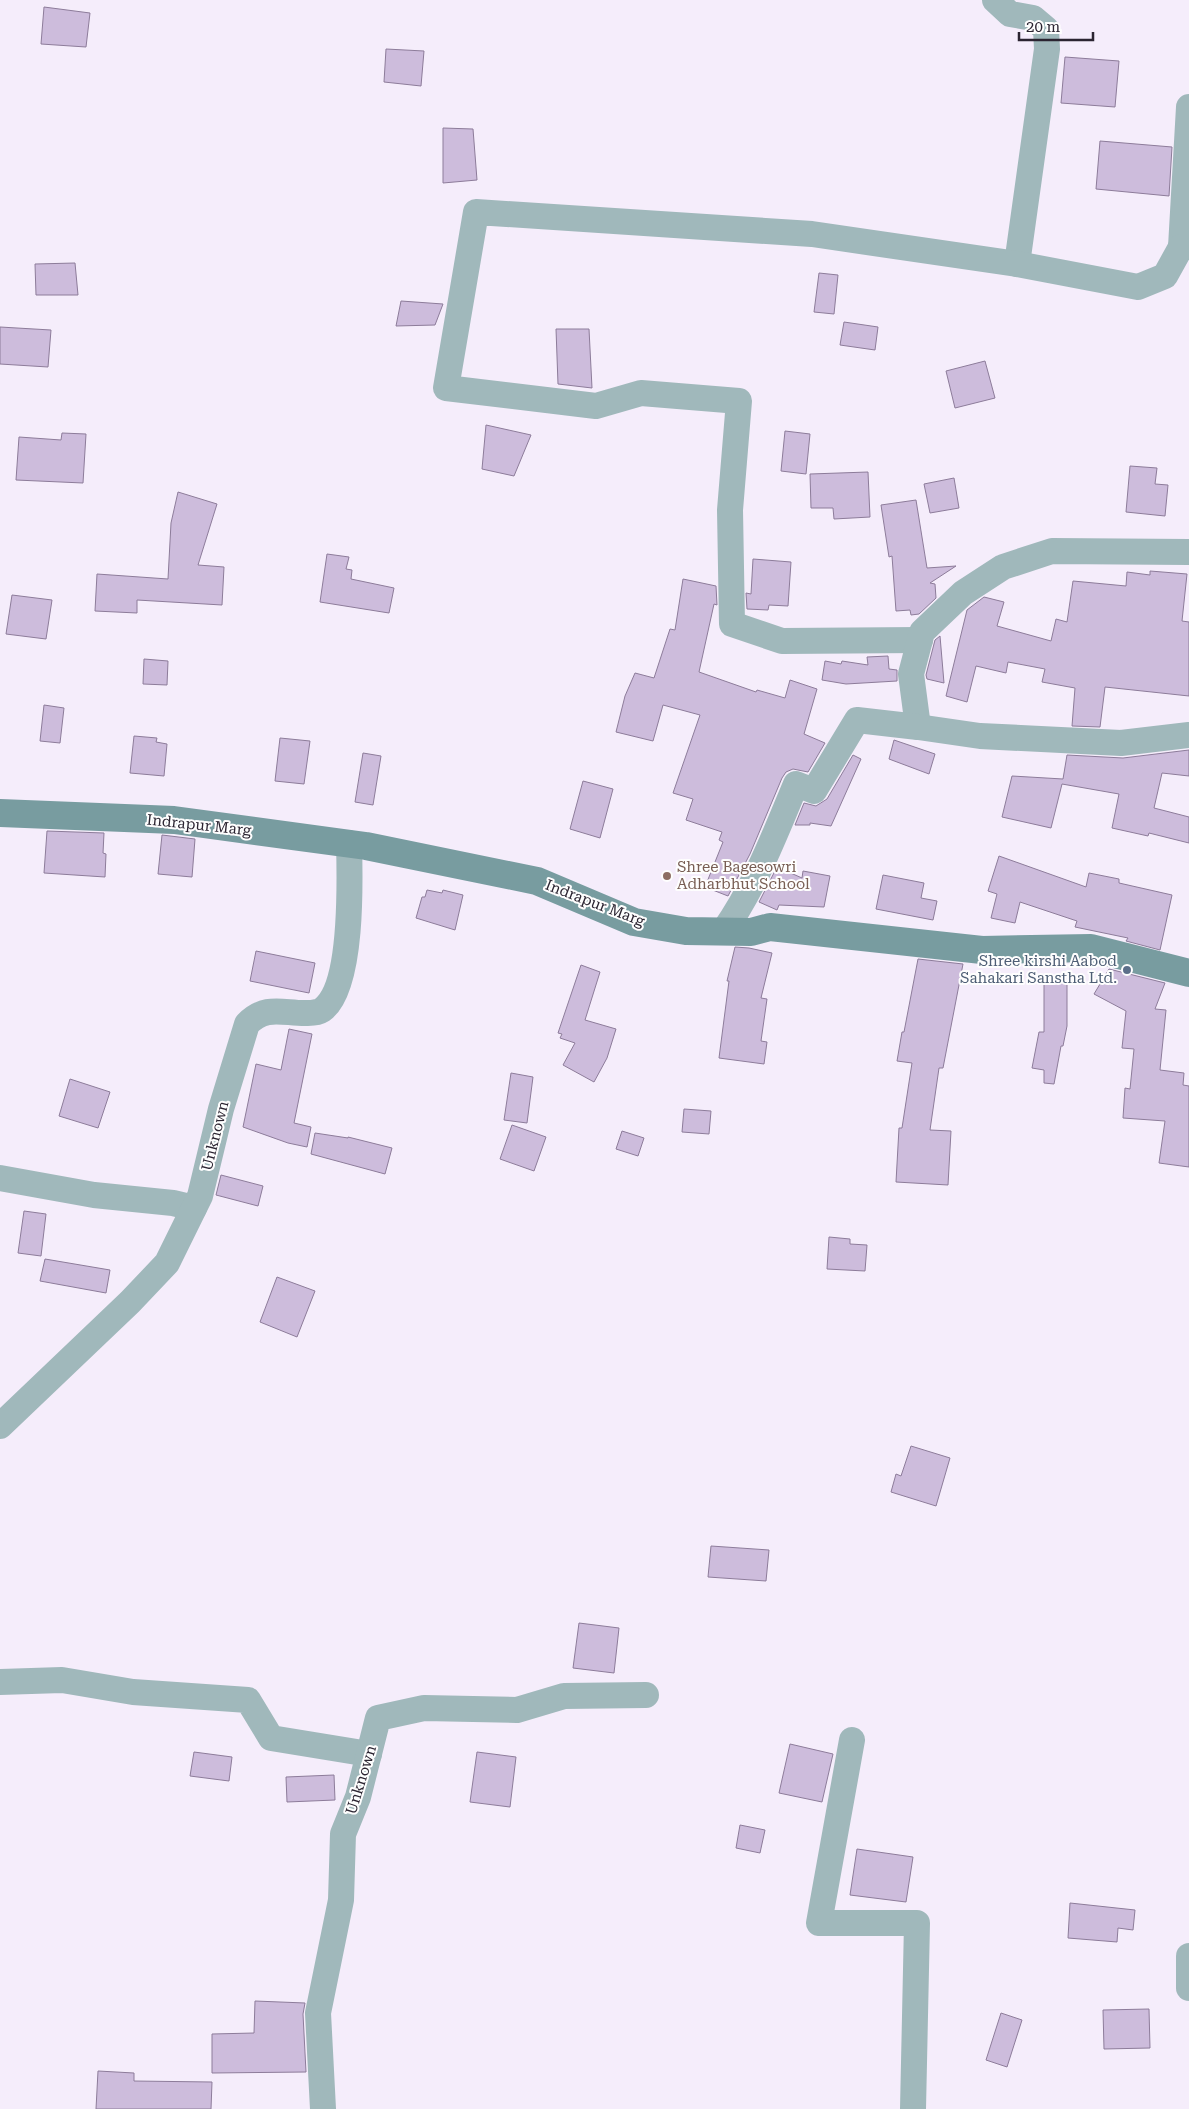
<svg xmlns="http://www.w3.org/2000/svg" width="1189" height="2109" font-family="'Roboto Serif',serif">
  <rect width="100%" height="100%" fill="#f5edfb"/>
  <g fill="#cdbcdc" stroke="#8d7c9a">
    <path d="M 44,7 L 90,13 L 86,47 L 41,44 Z"/>
    <path d="M 386,49 L 424,51 L 421,86 L 384,82 Z"/>
    <path d="M 1065,57 L 1119,61 L 1115,107 L 1061,103 Z"/>
    <path d="M 443,128 L 473,129 L 477,180 L 443,183 Z"/>
    <path d="M 1100,141 L 1172,147 L 1169,196 L 1096,189 Z"/>
    <path d="M 75,263 L 78,295 L 36,295 L 35,264 Z"/>
    <path d="M 819,273 L 838,275 L 834,314 L 814,312 Z"/>
    <path d="M 401,301 L 443,304 L 435,325 L 396,326 Z"/>
    <path d="M 844,322 L 878,327 L 875,350 L 840,345 Z"/>
    <path d="M 0,327 L 51,330 L 48,367 L 0,364 Z"/>
    <path d="M 556,329 L 589,329 L 592,388 L 558,384 Z"/>
    <path d="M 985,361 L 995,398 L 955,408 L 946,371 Z"/>
    <path d="M 486,425 L 531,435 L 514,476 L 482,469 Z"/>
    <path d="M 785,431 L 810,434 L 806,474 L 781,471 Z"/>
    <path d="M 62,433 L 86,434 L 83,483 L 16,480 L 19,437 L 61,440 Z"/>
    <path d="M 1130,466 L 1157,468 L 1155,484 L 1168,485 L 1165,516 L 1126,512 Z"/>
    <path d="M 868,472 L 870,517 L 834,519 L 833,508 L 811,508 L 810,474 Z"/>
    <path d="M 954,478 L 959,508 L 930,513 L 924,484 Z"/>
    <path d="M 178,492 L 217,504 L 198,565 L 224,567 L 222,605 L 137,600 L 137,613 L 95,611 L 97,574 L 168,579 L 171,523 Z"/>
    <path d="M 916,500 L 927,568 L 956,566 L 930,583 L 935,584 L 936,598 L 919,614 L 911,615 L 910,610 L 896,611 L 892,556 L 889,557 L 881,505 Z"/>
    <path d="M 327,554 L 349,557 L 346,569 L 352,570 L 351,579 L 394,588 L 389,613 L 320,602 Z"/>
    <path d="M 753,559 L 791,562 L 788,606 L 769,605 L 768,610 L 747,609 L 746,593 L 751,594 Z"/>
    <path d="M 1150,571 L 1187,574 L 1182,621 L 1189,622 L 1189,696 L 1105,687 L 1100,727 L 1072,726 L 1075,688 L 1042,682 L 1045,669 L 1008,662 L 1006,673 L 976,666 L 967,702 L 946,696 L 967,610 L 984,597 L 1004,602 L 997,626 L 1051,641 L 1056,619 L 1067,622 L 1073,581 L 1126,586 L 1127,572 L 1150,575 Z"/>
    <path d="M 683,579 L 716,586 L 717,605 L 714,604 L 699,672 L 756,692 L 757,690 L 785,698 L 790,680 L 817,689 L 804,734 L 825,743 L 808,772 L 793,769 L 786,772 L 782,778 L 750,854 L 728,896 L 705,887 L 723,842 L 719,840 L 722,832 L 686,820 L 693,799 L 673,793 L 700,715 L 663,705 L 653,741 L 616,732 L 625,696 L 635,673 L 654,678 L 670,629 L 675,630 Z"/>
    <path d="M 12,595 L 52,600 L 46,639 L 6,634 Z"/>
    <path d="M 940,636 L 944,683 L 927,679 L 926,675 L 935,640 Z"/>
    <path d="M 888,656 L 889,669 L 897,670 L 897,681 L 846,684 L 822,680 L 825,661 L 841,664 L 842,661 L 868,665 L 867,657 Z"/>
    <path d="M 144,659 L 168,661 L 167,685 L 143,684 Z"/>
    <path d="M 44,705 L 64,708 L 60,743 L 40,741 Z"/>
    <path d="M 134,736 L 157,738 L 156,742 L 167,744 L 164,776 L 130,773 Z"/>
    <path d="M 280,738 L 310,741 L 304,784 L 275,781 Z"/>
    <path d="M 894,740 L 935,754 L 929,774 L 889,759 Z"/>
    <path d="M 1189,750 L 1189,776 L 1162,773 L 1154,808 L 1189,817 L 1189,843 L 1149,833 L 1148,836 L 1112,828 L 1119,794 L 1062,784 L 1051,828 L 1002,817 L 1012,776 L 1063,779 L 1067,755 L 1123,758 Z"/>
    <path d="M 363,753 L 381,756 L 373,805 L 355,802 Z"/>
    <path d="M 853,755 L 861,759 L 831,826 L 810,823 L 810,825 L 795,825 L 804,803 L 816,806 L 827,799 Z"/>
    <path d="M 583,781 L 613,789 L 600,838 L 570,829 Z"/>
    <path d="M 47,831 L 104,833 L 103,853 L 106,854 L 105,877 L 44,873 Z"/>
    <path d="M 162,835 L 195,839 L 192,877 L 158,874 Z"/>
    <path d="M 999,856 L 1086,887 L 1089,873 L 1119,879 L 1119,883 L 1172,895 L 1160,950 L 1126,941 L 1128,938 L 1075,927 L 1077,921 L 1020,902 L 1015,923 L 991,918 L 997,894 L 988,891 Z"/>
    <path d="M 777,867 L 802,878 L 803,871 L 830,876 L 824,907 L 779,905 L 777,910 L 759,902 Z"/>
    <path d="M 883,875 L 924,883 L 921,898 L 937,901 L 933,920 L 876,909 Z"/>
    <path d="M 427,890 L 442,893 L 443,890 L 463,895 L 455,930 L 416,918 L 422,897 L 425,897 Z"/>
    <path d="M 735,947 L 749,948 L 772,953 L 761,998 L 767,999 L 761,1041 L 767,1042 L 764,1064 L 719,1058 L 729,981 L 727,981 Z"/>
    <path d="M 256,951 L 315,963 L 309,993 L 250,981 Z"/>
    <path d="M 918,959 L 963,964 L 943,1068 L 939,1068 L 930,1130 L 951,1131 L 948,1185 L 896,1182 L 899,1128 L 902,1128 L 912,1063 L 897,1061 L 902,1032 L 904,1032 Z"/>
    <path d="M 581,965 L 600,972 L 585,1020 L 616,1029 L 607,1058 L 594,1082 L 563,1065 L 575,1043 L 560,1038 L 562,1034 L 558,1033 Z"/>
    <path d="M 1109,969 L 1165,983 L 1155,1009 L 1166,1010 L 1160,1070 L 1184,1073 L 1183,1085 L 1189,1086 L 1189,1167 L 1159,1163 L 1165,1121 L 1123,1118 L 1125,1088 L 1130,1089 L 1134,1049 L 1122,1048 L 1126,1011 L 1094,994 Z"/>
    <path d="M 1044,983 L 1067,983 L 1067,1026 L 1063,1046 L 1061,1046 L 1054,1084 L 1044,1083 L 1044,1070 L 1032,1068 L 1039,1032 L 1044,1032 Z"/>
    <path d="M 289,1029 L 312,1034 L 294,1123 L 311,1127 L 307,1147 L 288,1143 L 243,1127 L 256,1064 L 281,1070 Z"/>
    <path d="M 511,1073 L 533,1077 L 527,1123 L 504,1120 Z"/>
    <path d="M 70,1079 L 110,1092 L 98,1128 L 59,1116 Z"/>
    <path d="M 684,1109 L 711,1111 L 709,1134 L 682,1132 Z"/>
    <path d="M 512,1125 L 546,1137 L 534,1171 L 500,1159 Z"/>
    <path d="M 622,1131 L 644,1138 L 638,1156 L 616,1149 Z"/>
    <path d="M 315,1133 L 348,1138 L 348,1137 L 392,1148 L 385,1174 L 311,1154 Z"/>
    <path d="M 221,1175 L 263,1186 L 258,1206 L 216,1195 Z"/>
    <path d="M 24,1211 L 46,1214 L 41,1256 L 18,1253 Z"/>
    <path d="M 829,1237 L 850,1239 L 850,1244 L 867,1245 L 865,1271 L 827,1269 Z"/>
    <path d="M 45,1259 L 110,1270 L 106,1293 L 40,1281 Z"/>
    <path d="M 277,1277 L 315,1291 L 297,1337 L 260,1322 Z"/>
    <path d="M 911,1446 L 950,1458 L 936,1506 L 891,1492 L 896,1474 L 901,1476 Z"/>
    <path d="M 711,1546 L 769,1550 L 766,1581 L 708,1577 Z"/>
    <path d="M 579,1623 L 619,1628 L 614,1673 L 573,1668 Z"/>
    <path d="M 790,1744 L 833,1754 L 822,1802 L 779,1793 Z"/>
    <path d="M 194,1752 L 232,1757 L 229,1781 L 190,1776 Z"/>
    <path d="M 477,1752 L 516,1757 L 510,1807 L 470,1802 Z"/>
    <path d="M 334,1775 L 335,1800 L 287,1802 L 286,1777 Z"/>
    <path d="M 740,1825 L 765,1830 L 760,1853 L 736,1848 Z"/>
    <path d="M 857,1849 L 913,1857 L 906,1902 L 850,1895 Z"/>
    <path d="M 1070,1903 L 1135,1910 L 1133,1930 L 1118,1928 L 1117,1942 L 1068,1938 Z"/>
    <path d="M 255,2001 L 305,2003 L 303,2014 L 306,2072 L 212,2073 L 212,2034 L 254,2033 Z"/>
    <path d="M 1149,2009 L 1150,2048 L 1104,2049 L 1103,2010 Z"/>
    <path d="M 1001,2013 L 1022,2020 L 1007,2067 L 986,2060 Z"/>
    <path d="M 98,2071 L 134,2073 L 134,2081 L 212,2082 L 211,2109 L 96,2109 Z"/>
  </g>
  <g fill="none" stroke-linecap="round" stroke-linejoin="round">
    <g stroke="#a0b8bb" stroke-width="26">
      <path d="M 995,0 L 1010,14 L 1033,18 L 1046,29 L 1047,49 L 1017,264"/>
      <path d="M 1181,247 L 1189,107"/>
      <path d="M 920,640 L 782,641 L 732,624 L 730,510 L 739,401 L 641,393 L 596,406 L 446,388 L 476,212 L 812,234 L 1017,264 L 1138,287 L 1165,276 L 1181,247 L 1189,247"/>
      <path d="M 918,727 L 911,674 L 922,632 L 963,593 L 1003,567 L 1052,551 L 1189,552"/>
      <path d="M 723,932 C 755,887 775,834 796,784 L 814,791 L 857,720 L 918,727 L 980,736 L 1121,743 L 1189,735"/>
      <path d="M 0,1178 L 94,1195 L 173,1203 L 194,1208"/>
      <path d="M 0,1426 L 130,1302 L 167,1263 L 200,1196 L 221,1109 L 247,1024 C 266,1004 284,1014 308,1013 C 312,1013 319,1012 322,1010 C 353,988 350,879 349,843"/>
      <path d="M 0,1682 L 62,1680 L 133,1692 L 248,1700 L 271,1738 L 369,1754"/>
      <path d="M 852,1740 L 819,1923 L 917,1923 L 913,2109"/>
      <path d="M 1189,1956 L 1189,1988"/>
      <path d="M 323,2109 L 318,2013 L 341,1900 L 343,1834 L 358,1797 L 378,1718 L 424,1708 L 517,1710 L 564,1696 L 646,1695"/>
    </g>
    <path stroke="#789ca0" stroke-width="28" d="M 0,813 L 174,820 L 366,846 L 537,881 L 634,922 L 686,931 L 751,932 L 770,927 L 982,950 L 1091,948 L 1189,973"/>
  </g>
  <circle fill="#8d6e63" stroke="#fefefe" stroke-width="2" cx="667" cy="876" r="5"/>
  <circle fill="#5c6f8a" stroke="#fefefe" stroke-width="2" cx="1127" cy="970" r="5"/>
  <g text-anchor="middle" stroke-width="4" stroke-linejoin="round" paint-order="stroke">
    <g font-size="15" fill="#2b2431" stroke="#fefefe">
      <text transform="translate(199 825) rotate(6)" y="5">Indrapur Marg</text>
      <text transform="translate(595 903) rotate(21)" y="5">Indrapur Marg</text>
      <text transform="translate(215 1136) rotate(-76)" y="5">Unknown</text>
      <text transform="translate(361 1780) rotate(-73)" y="5">Unknown</text>
    </g>
    <g font-size="15" fill="#785e54" stroke="#fefefe" text-anchor="start">
      <text x="677" y="872">Shree Bagesowri<tspan x="677" dy="17">Adharbhut School</tspan></text>
    </g>
    <g font-size="15" fill="#4e5e75" stroke="#fefefe" text-anchor="end">
      <text x="1117" y="966">Shree kirshi Aabod<tspan x="1117" dy="17">Sahakari Sanstha Ltd.</tspan></text>
    </g>
  </g>
  <path d="M1019 32v8h74v-8" fill="none" stroke="#2b2431" stroke-width="2.5"/>
  <text x="1026" y="32" font-size="15" fill="#2b2431" stroke="#fefefe" stroke-width="4" paint-order="stroke">20 m</text>
</svg>
